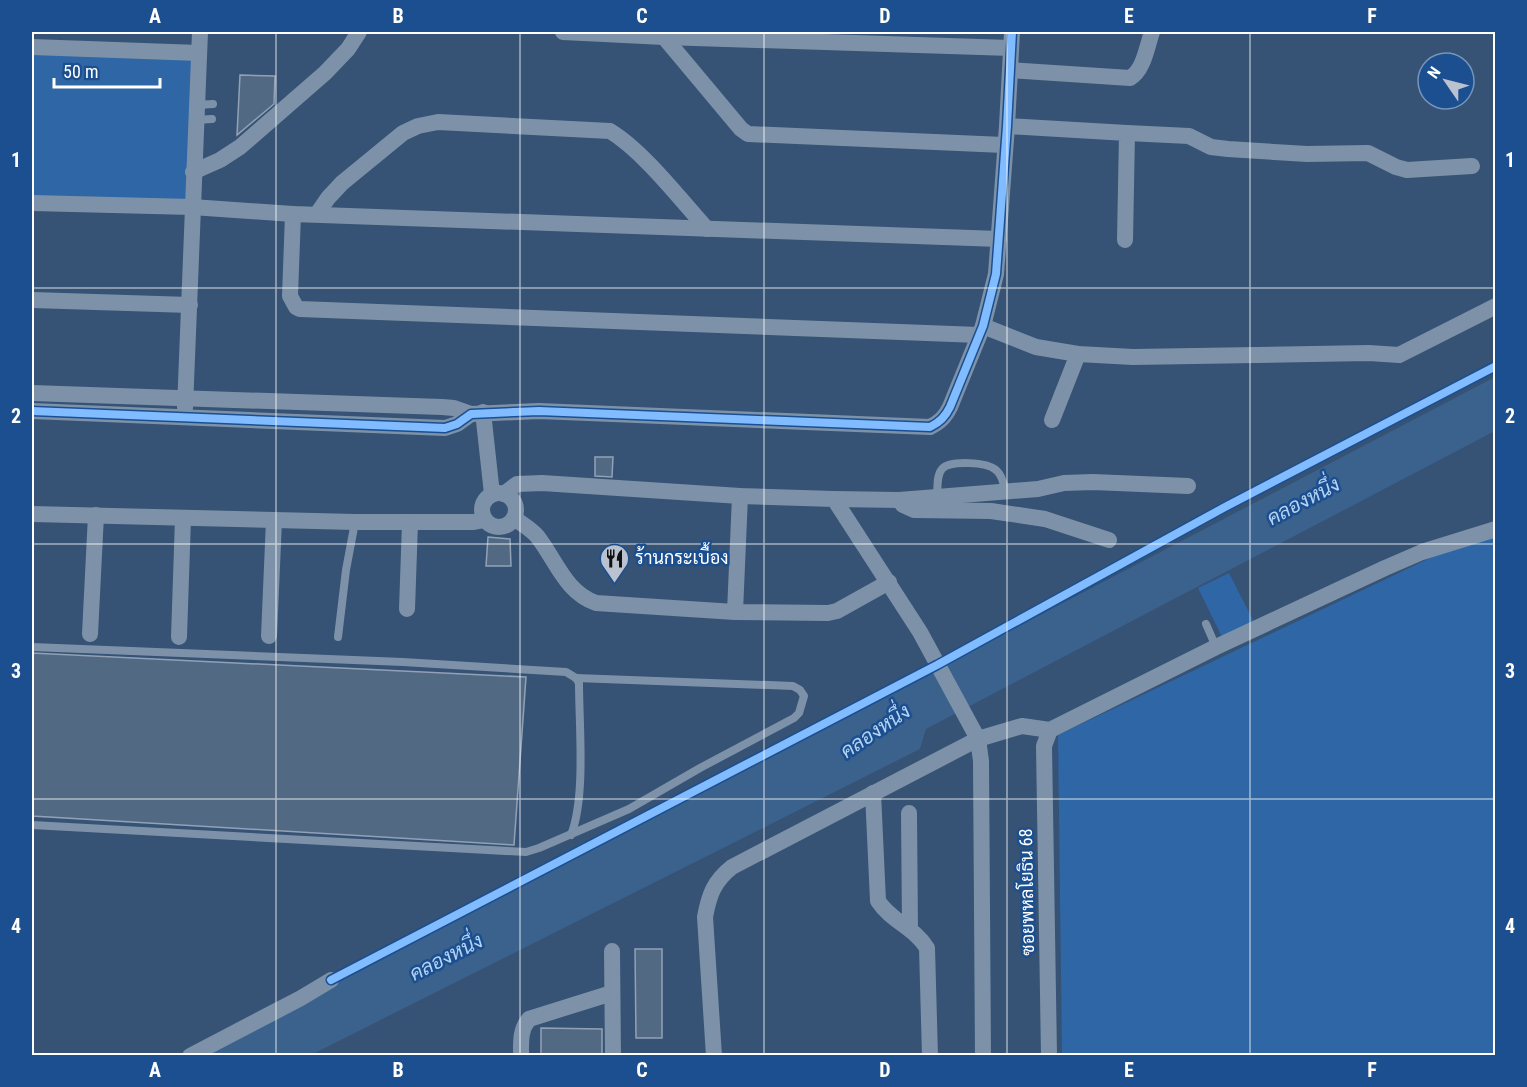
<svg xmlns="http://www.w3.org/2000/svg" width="1527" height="1087" font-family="'Roboto Condensed',Sarabun,sans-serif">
  <rect width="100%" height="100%" fill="#365274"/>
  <g fill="#2f66a5">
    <path d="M 32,49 L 193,56 L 190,209 L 32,206 Z"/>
    <path d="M 1495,534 L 1495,1055 L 1062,1055 L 1058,735 L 1449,549 Z"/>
    <path d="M 1229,573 L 1255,624 L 1223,639 L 1198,588 Z"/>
  </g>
  <path fill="#3b618d" d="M 1495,377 L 1495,431 L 926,729 L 920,749 L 311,1055 L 197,1056 Z"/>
  <g fill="#526984" stroke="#92a2b6" stroke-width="1.5">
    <path d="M 240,75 L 275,76 L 274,104 L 237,135 Z"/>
    <path d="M 595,457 L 613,457 L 612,477 L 595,476 Z"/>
    <path d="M 488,537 L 510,539 L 511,566 L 486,566 Z"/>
    <path d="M 32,653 L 526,677 L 514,845 L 32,816 Z"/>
    <path d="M 635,949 L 662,949 L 662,1038 L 636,1038 Z"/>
    <path d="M 541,1028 L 602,1029 L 602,1056 L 541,1056 Z"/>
  </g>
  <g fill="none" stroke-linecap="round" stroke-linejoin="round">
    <g stroke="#7d92a8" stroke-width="8">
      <path d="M 197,105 L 213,104"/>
      <path d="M 196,120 L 212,119"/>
      <path d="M 937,497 C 938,488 936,476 942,469 C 950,460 987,462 996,470 C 1002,475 1004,484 1005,491"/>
      <path d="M 1206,624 L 1216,647"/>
      <path d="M 338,637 L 346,570 L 355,522"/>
      <path d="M 32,647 L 403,662 L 566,672 L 576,678 L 579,683 C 579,725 586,797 571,835"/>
      <path d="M 32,825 L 526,852 L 539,848 L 629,809 L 700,768 L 794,718 L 799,713 L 804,696 L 800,690 L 793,686 L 576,678"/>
    </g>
    <g stroke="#7d92a8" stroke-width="16">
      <path d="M 563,32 L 664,37 L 1011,48"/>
      <path d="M 664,37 L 741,129 L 748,134 L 1004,145"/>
      <path d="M 32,47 L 199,53"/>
      <path d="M 1010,70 L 1130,78 C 1144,70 1147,46 1152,32"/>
      <path d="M 1007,126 L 1127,133 L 1125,240"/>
      <path d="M 1127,133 L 1189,136 L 1211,147 L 1228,149 L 1307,154 L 1368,153 L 1396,167 L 1407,170 L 1472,166"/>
      <path d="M 193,172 L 220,160 L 240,147 L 325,73 L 348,49 L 359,32"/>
      <path d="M 32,203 L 192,207 L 293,214 L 999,239"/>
      <path d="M 293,214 L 290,296 L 296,307 L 300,309 L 979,335"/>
      <path d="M 317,214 L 328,198 L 342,183 L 403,133 L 418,126 L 438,122 L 610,131 C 643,151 680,199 707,229"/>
      <path d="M 32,300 L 190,305"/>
      <path d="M 983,326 L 1036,347 L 1078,354 L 1133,357 L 1369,353 L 1399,355 L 1496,306"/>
      <path d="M 32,393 L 442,407 L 454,408 L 471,414"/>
      <path d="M 185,408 L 200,32"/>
      <path d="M 32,411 L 445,428 L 457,424 L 471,414 L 539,411 L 930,427 C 940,422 945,417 950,407 L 983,326 L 996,274 L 1007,126 L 1012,32"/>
      <path d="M 483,412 L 492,494"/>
      <path d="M 1052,420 L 1078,354"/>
      <circle cx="499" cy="510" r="17"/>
      <path d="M 504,494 L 517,484 L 542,483 L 740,496 L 834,499 L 920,632 L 978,739 L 981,761 L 983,1056"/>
      <path d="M 834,499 L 899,500 L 1038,489 L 1064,483 L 1093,482 L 1188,486"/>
      <path d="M 899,500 L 903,505 L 914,510 L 991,511 L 1045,519 L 1109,540"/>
      <path d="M 32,514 L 355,522 L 474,522 L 484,520"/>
      <path d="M 514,518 C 522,524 531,529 537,536 C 556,560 565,592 596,603 L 735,612 L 828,613 L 837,611 L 889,582"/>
      <path d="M 407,609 L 410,523"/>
      <path d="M 735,612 L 740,496"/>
      <path d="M 90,634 L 96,515"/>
      <path d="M 269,636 L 274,520"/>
      <path d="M 179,637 L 183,518"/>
      <path d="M 873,793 L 878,901 C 891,921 915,928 927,948 L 930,1056"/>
      <path d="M 909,813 L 910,929"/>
      <path d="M 612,951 L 613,1056"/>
      <path d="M 190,1056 L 301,998 L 331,980"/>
      <path d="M 521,1056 C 521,1041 520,1030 529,1019 L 612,993"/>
      <path d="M 714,1056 L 705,917 C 709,895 714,881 732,867 L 978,739 L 1022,726 L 1050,730 L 1216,647 L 1385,568 L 1422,552 L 1496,529"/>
      <path d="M 1049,1056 L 1044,746 L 1050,730"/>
    </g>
    <defs>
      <g id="cycleway">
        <path d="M 32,411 L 445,428 L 457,424 L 471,414 L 539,411 L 930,427 C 940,422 945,417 950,407 L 983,326 L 996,274 L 1007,126 L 1012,32"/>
        <path d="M 331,980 L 937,665 L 1225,507 L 1496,366"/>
      </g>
    </defs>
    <use href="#cycleway" stroke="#1b4f8f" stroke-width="11"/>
    <use href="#cycleway" stroke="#80bcff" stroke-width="8"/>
  </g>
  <path fill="none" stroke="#fff" stroke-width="1.5" stroke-opacity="0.55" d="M 276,32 L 276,1056M 520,32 L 520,1056M 764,32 L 764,1056M 1007,32 L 1007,1056M 1250,32 L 1250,1056M 32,288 L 1496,288M 32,544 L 1496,544M 32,799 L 1496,799"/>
  <defs>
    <symbol id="restaurant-pin" viewBox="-11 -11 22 30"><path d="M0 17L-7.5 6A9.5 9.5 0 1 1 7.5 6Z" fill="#b9c2ce" stroke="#1b4f8f"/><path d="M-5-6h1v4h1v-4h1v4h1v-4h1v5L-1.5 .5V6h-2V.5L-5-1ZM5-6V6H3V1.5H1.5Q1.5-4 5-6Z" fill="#111"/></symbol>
  </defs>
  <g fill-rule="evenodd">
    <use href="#restaurant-pin" x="598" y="542" width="33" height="45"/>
  </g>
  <g text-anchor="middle" stroke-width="5" stroke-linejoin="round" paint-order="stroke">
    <g font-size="18" fill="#fff" stroke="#1b4f8f" text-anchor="start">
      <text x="635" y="564">ร้านกระเบื้อง</text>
    </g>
    <g font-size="18" fill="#fff" stroke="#1b4f8f">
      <text transform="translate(1027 892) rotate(-91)" y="6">ซอยพหลโยธิน 68</text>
    </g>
    <g font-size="20" font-style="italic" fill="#b5d3f5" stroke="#1b4f8f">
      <text transform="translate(1303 501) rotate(-28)" y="7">คลองหนึ่ง</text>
      <text transform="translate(875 731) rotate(-34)" y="7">คลองหนึ่ง</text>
      <text transform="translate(446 957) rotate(-27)" y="7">คลองหนึ่ง</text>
    </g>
  </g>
  <rect width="1527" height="1087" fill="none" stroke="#1b4f8f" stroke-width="66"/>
  <g transform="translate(1446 81) rotate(305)"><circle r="28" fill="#1b4f8f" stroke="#7695bc" stroke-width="1.5"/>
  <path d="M0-4.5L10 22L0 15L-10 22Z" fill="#b9c2ce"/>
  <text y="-9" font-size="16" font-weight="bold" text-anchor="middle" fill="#ffffff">N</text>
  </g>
  <path d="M54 78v9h106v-9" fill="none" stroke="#ffffff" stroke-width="3"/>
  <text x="63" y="78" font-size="18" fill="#ffffff" stroke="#1b4f8f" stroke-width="4.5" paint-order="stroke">50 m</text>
  <rect x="33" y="33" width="1461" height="1021" fill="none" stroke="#fff" stroke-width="2"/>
  <g font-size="20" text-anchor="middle" font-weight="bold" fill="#fff">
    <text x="155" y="23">A</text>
    <text x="398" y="23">B</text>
    <text x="642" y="23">C</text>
    <text x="885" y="23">D</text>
    <text x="1129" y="23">E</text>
    <text x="1372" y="23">F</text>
    <text x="16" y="167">1</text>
    <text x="1510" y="167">1</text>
    <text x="16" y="423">2</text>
    <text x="1510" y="423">2</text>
    <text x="16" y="678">3</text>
    <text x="1510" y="678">3</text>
    <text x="16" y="933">4</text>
    <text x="1510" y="933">4</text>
    <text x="155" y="1077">A</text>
    <text x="398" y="1077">B</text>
    <text x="642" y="1077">C</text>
    <text x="885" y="1077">D</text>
    <text x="1129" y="1077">E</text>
    <text x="1372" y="1077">F</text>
  </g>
</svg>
